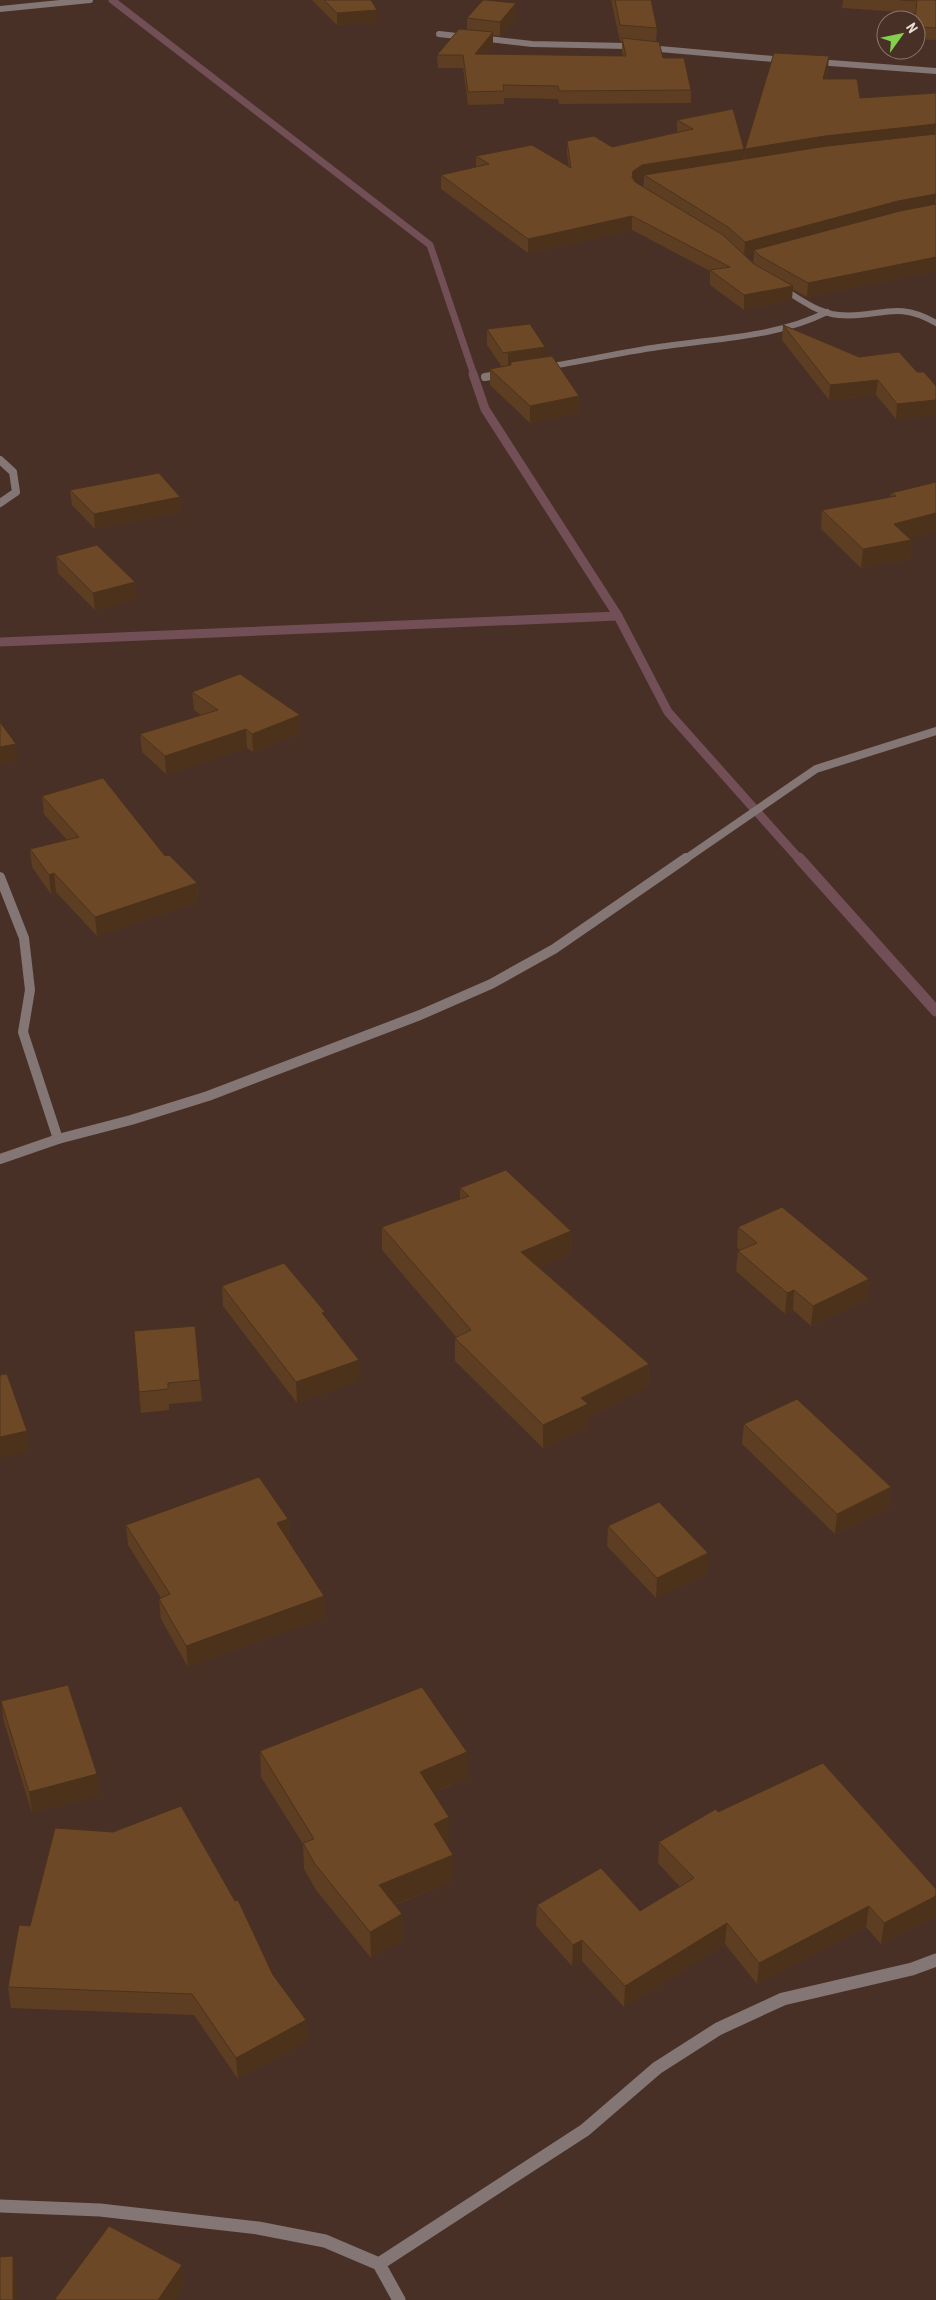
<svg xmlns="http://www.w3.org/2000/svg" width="936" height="2300" font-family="'Roboto Condensed',sans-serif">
  <rect width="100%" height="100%" fill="#483027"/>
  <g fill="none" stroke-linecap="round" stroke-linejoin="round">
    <path stroke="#724f56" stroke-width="7" d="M 112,0 L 430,245 L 474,375"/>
    <g stroke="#724f56" stroke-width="9">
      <path d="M 473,374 L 485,409 L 618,616 L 668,712 L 800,860"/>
      <path d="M 0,642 L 618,616"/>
    </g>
    <path stroke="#724f56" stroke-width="11" d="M 799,858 L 936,1011"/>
    <g stroke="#847675" stroke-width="6">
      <path d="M 0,9 L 90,0"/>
      <path d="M 439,34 L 466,37"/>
      <path d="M 480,38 L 532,44 L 626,46 L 785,60"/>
      <path d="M 817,62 L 936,71"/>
      <path d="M 780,287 C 798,298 817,313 839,315 C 879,319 895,299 936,323"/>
      <path d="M 545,367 C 586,361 626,351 666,346 C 720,338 777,337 827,312"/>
      <path d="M 498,375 L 503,374"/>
    </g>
    <g stroke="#847675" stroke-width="8">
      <path d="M 485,377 L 503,374"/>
      <path d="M 0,460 L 13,472 L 16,492 L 0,503"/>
      <path d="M 684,860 L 816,769 L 936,731"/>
    </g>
    <g stroke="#847675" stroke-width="10">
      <path d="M 0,877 L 24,938 L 30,990 L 23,1032 L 58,1139"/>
      <path d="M 0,1159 L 58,1139 L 131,1120 L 208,1096 L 420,1015 L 491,984 L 554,949 L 686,858"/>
    </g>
    <g stroke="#847675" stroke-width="13">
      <path d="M 0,2206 L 100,2210 L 258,2228 L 325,2241 L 379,2264"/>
      <path d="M 399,2300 L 379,2264 L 585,2130 L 657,2068 L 718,2029 L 783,1999 L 912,1969 L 936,1960"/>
    </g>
  </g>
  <g fill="#5e3e22" fill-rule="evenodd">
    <path d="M 312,0 L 371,0 L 377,22 L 337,25 Z"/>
    <path d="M 611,0 L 651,0 L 657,28 L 656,42 L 663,58 L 691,90 L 691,103 L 559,104 L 558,99 L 504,98 L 504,104 L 468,105 L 463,68 L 438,68 L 437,55 L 467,29 L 467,18 L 516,3 L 516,16 L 500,36 L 493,35 L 493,45 L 485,54 L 623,56 L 622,51 L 622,41 L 620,41 Z"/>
    <path d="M 843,0 L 936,0 L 936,40 L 916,39 L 916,13 L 842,8 Z"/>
    <path d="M 828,69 L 826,79 L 860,98 L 936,93 L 936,271 L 807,297 L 792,289 L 792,300 L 744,310 L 710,285 L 710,271 L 632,230 L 528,253 L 441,189 L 441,175 L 476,167 L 476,156 L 569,167 L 567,154 L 567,141 L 612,147 L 677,132 L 677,120 L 733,109 L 744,159 L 745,149 ZM 641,179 L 644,179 L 643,187 L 636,182 ZM 754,254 L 753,263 L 745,256 Z"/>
    <path d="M 783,325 L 859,357 L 917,372 L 936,386 L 936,415 L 896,419 L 876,395 L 829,400 L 782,340 Z"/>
    <path d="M 487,329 L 545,347 L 545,357 L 579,396 L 579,412 L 530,423 L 490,385 L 490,369 L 502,367 L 487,345 Z"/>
    <path d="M 936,482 L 936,532 L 910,538 L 911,540 L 910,559 L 861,568 L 821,529 L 822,510 L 890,498 L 891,493 Z"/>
    <path d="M 70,490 L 180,497 L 181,512 L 95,529 L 72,505 Z"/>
    <path d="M 56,556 L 137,599 L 95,610 L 58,573 Z"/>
    <path d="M 192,692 L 300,715 L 300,733 L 253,752 L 247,748 L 166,774 L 142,752 L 140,734 L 201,715 L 194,710 Z"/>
    <path d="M 42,796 L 165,856 L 197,883 L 198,902 L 97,936 L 56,892 L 51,894 L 32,867 L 30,849 L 67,840 L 44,814 Z"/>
    <path d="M 460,1188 L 571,1231 L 570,1254 L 539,1267 L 649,1364 L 648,1387 L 587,1418 L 587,1427 L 543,1448 L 455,1361 L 455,1338 L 456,1337 L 382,1250 L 382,1227 L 460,1199 Z"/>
    <path d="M 738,1227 L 869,1279 L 867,1299 L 811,1326 L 793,1310 L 785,1314 L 736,1271 L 738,1251 L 740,1250 L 737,1247 Z"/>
    <path d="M 222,1286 L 325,1317 L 359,1380 L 297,1403 L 223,1306 Z"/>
    <path d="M 134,1331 L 200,1380 L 202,1401 L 169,1404 L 169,1410 L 141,1413 Z"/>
    <path d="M 744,1424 L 891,1487 L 889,1508 L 835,1534 L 742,1444 Z"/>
    <path d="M 288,1519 L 289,1539 L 288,1540 L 324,1596 L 325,1617 L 188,1667 L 161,1619 L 159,1599 L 161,1598 L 128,1545 L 126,1525 Z"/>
    <path d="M 608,1526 L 707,1574 L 656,1598 L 607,1546 Z"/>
    <path d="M 1,1701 L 100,1795 L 32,1813 L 4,1722 Z"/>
    <path d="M 260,1751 L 467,1778 L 433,1793 L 449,1843 L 446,1844 L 453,1855 L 453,1881 L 395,1905 L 403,1940 L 371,1958 L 316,1890 L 304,1869 L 303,1844 L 261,1777 Z"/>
    <path d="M 718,1812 L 936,1889 L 936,1916 L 881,1944 L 866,1927 L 757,1984 L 725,1944 L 624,2007 L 582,1961 L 572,1966 L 536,1926 L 537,1905 L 640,1911 L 680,1887 L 658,1863 L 659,1842 Z"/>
    <path d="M 273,1975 L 306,2020 L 307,2041 L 238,2079 L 194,2015 L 11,2008 L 8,1987 Z"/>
  </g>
  <g fill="#4c321b">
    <path d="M 516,3 L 516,16 L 500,36 L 500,22 Z"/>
    <path d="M 377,10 L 377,22 L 337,25 L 337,13 Z"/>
    <path d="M 493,32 L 493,45 L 475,67 L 475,54 Z"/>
    <path d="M 829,56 L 828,69 L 822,92 L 823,79 Z"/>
    <path d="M 936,124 L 935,137 L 744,162 L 745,149 L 825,136 Z"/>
    <path d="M 744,149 L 743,162 L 644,175 L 644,179 L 641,179 L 633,184 L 632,177 L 633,171 L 642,165 Z"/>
    <path d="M 936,194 L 935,208 L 754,250 L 754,254 L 744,256 L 745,242 L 898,201 Z"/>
    <path d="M 632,216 L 632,230 L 528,253 L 528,239 Z"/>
    <path d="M 936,257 L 936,271 L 807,297 L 808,283 Z"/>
    <path d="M 793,286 L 792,300 L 744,310 L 744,295 Z"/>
    <path d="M 545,347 L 545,363 L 511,362 L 511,368 L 508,369 L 508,353 Z"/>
    <path d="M 878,380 L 876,395 L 829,400 L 830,385 Z"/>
    <path d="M 579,396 L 579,412 L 530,423 L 530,406 Z"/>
    <path d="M 936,400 L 936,415 L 896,419 L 897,404 Z"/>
    <path d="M 180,497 L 181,512 L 95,529 L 94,514 Z"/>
    <path d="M 936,513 L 936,532 L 892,543 L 894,524 Z"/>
    <path d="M 911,540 L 910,559 L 861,568 L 863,549 Z"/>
    <path d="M 135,582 L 137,599 L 95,610 L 93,593 Z"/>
    <path d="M 300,715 L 300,733 L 253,752 L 252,734 Z"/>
    <path d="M 246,729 L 247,748 L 166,774 L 165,756 Z"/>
    <path d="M 16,744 L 18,761 L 0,765 L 0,747 Z"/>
    <path d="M 54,873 L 56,892 L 51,894 L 49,875 Z"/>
    <path d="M 197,883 L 198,902 L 97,936 L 95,917 Z"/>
    <path d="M 571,1231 L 570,1254 L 521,1274 L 521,1252 Z"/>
    <path d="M 869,1279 L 867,1299 L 811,1326 L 813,1306 Z"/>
    <path d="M 794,1290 L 793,1310 L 785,1314 L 787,1293 Z"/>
    <path d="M 359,1360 L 359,1380 L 297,1403 L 296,1382 Z"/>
    <path d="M 649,1364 L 648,1387 L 587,1418 L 587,1427 L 543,1448 L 543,1425 L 581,1398 Z"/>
    <path d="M 27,1431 L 29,1452 L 0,1458 L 0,1437 Z"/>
    <path d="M 891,1487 L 889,1508 L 835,1534 L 837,1514 Z"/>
    <path d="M 288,1519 L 289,1539 L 278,1543 L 277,1523 Z"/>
    <path d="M 708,1553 L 707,1574 L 656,1598 L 657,1578 Z"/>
    <path d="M 324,1596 L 325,1617 L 188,1667 L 186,1646 Z"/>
    <path d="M 467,1752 L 467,1778 L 420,1798 L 420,1772 Z"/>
    <path d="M 97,1774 L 100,1795 L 32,1813 L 29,1792 Z"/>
    <path d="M 449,1817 L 449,1843 L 434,1850 L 434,1824 Z"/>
    <path d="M 453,1855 L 453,1881 L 379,1911 L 379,1885 Z"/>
    <path d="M 936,1896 L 936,1916 L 881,1944 L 884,1923 Z"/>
    <path d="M 869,1906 L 866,1927 L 757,1984 L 759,1963 Z"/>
    <path d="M 402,1914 L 403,1940 L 371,1958 L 370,1932 Z"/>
    <path d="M 727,1923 L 725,1944 L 624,2007 L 625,1986 Z"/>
    <path d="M 582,1940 L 582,1961 L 572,1966 L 573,1945 Z"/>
    <path d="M 306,2020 L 307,2041 L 238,2079 L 236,2058 Z"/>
    <path d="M 13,2256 L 16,2277 L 17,2300 L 13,2300 Z"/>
    <path d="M 182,2265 L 184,2286 L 175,2300 L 158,2300 Z"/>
  </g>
  <g fill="#6d4827" stroke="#4c321b">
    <path d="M 324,0 L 371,0 L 377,10 L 337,13 Z"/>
    <path d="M 483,0 L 485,0 L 516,3 L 500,22 L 467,18 Z"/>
    <path d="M 615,0 L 651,0 L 657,28 L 620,25 Z"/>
    <path d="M 901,0 L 936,0 L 936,28 L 916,27 L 916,20 L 915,20 L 917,1 Z"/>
    <path d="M 459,29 L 493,32 L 475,54 L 626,56 L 622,38 L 659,42 L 663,58 L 684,58 L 691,90 L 559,91 L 558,86 L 503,85 L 504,91 L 468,92 L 463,55 L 437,55 Z"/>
    <path d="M 774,53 L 829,56 L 823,79 L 857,79 L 860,98 L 936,93 L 936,124 L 825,136 L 745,149 Z"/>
    <path d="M 733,109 L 744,149 L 642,165 L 633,171 L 632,177 L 635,182 L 723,235 L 754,264 L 793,286 L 744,295 L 710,270 L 730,267 L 632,216 L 528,239 L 441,175 L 489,164 L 476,156 L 532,145 L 571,168 L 567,141 L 594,136 L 612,147 L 693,129 L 677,120 Z"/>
    <path d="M 936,134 L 936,194 L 898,201 L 745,242 L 728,227 L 644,175 L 827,146 Z"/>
    <path d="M 936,204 L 936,257 L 808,283 L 760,256 L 754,250 L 900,211 Z"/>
    <path d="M 530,324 L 545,347 L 503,353 L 487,329 Z"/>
    <path d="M 783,325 L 859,357 L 899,352 L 917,372 L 924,372 L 936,386 L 936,400 L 897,404 L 878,380 L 830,385 Z"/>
    <path d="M 552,356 L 579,396 L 530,406 L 490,369 L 511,365 L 511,362 Z"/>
    <path d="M 159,473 L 180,497 L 94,514 L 70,490 Z"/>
    <path d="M 936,482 L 936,513 L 894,524 L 911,540 L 863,549 L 822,510 L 896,496 L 891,493 Z"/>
    <path d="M 97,545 L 135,582 L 93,593 L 56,556 Z"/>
    <path d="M 240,674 L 300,715 L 252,734 L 246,729 L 165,756 L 140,734 L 218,710 L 192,692 Z"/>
    <path d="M 0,722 L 16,744 L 0,747 Z"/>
    <path d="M 103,778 L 165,856 L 169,855 L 197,883 L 95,917 L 54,873 L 49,875 L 30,849 L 79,837 L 42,796 Z"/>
    <path d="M 506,1170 L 571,1231 L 521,1252 L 649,1364 L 581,1398 L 588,1404 L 543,1425 L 455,1338 L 471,1330 L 382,1227 L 469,1196 L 460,1188 Z"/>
    <path d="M 782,1207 L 869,1279 L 813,1306 L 794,1290 L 787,1293 L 738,1251 L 757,1243 L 738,1227 Z"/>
    <path d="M 284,1263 L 325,1312 L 322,1313 L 359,1360 L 296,1382 L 222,1286 Z"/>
    <path d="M 195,1326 L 200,1380 L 168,1383 L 168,1389 L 139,1392 L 134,1331 Z"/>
    <path d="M 7,1374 L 27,1431 L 0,1437 L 0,1375 Z"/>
    <path d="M 797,1399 L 891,1487 L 837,1514 L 744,1424 Z"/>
    <path d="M 259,1477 L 288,1519 L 277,1523 L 324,1596 L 186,1646 L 159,1599 L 170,1594 L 126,1525 Z"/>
    <path d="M 659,1502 L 708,1553 L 657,1578 L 608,1526 Z"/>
    <path d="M 68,1685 L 97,1774 L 29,1792 L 1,1701 Z"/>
    <path d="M 422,1687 L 467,1752 L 420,1772 L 449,1817 L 434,1824 L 453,1855 L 379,1885 L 402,1914 L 370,1932 L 315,1864 L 303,1843 L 314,1839 L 260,1751 Z"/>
    <path d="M 823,1763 L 936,1889 L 936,1896 L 884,1923 L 869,1906 L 759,1963 L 727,1923 L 625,1986 L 582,1940 L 573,1945 L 537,1905 L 601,1868 L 640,1911 L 694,1878 L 659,1842 L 716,1809 L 718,1812 Z"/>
    <path d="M 181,1806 L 235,1901 L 238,1900 L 273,1975 L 306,2020 L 236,2058 L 192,1994 L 8,1987 L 19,1925 L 30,1926 L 55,1828 L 113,1832 Z"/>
    <path d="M 109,2226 L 182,2265 L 158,2300 L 57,2300 L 55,2299 Z"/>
    <path d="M 13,2256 L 13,2300 L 0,2300 L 0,2257 Z"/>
  </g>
  <g transform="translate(901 35) rotate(57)"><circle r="24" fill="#483027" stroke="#8a756d"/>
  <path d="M0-4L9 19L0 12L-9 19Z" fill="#84cf4d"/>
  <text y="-8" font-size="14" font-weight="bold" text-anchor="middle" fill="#ecddd7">N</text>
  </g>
</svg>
